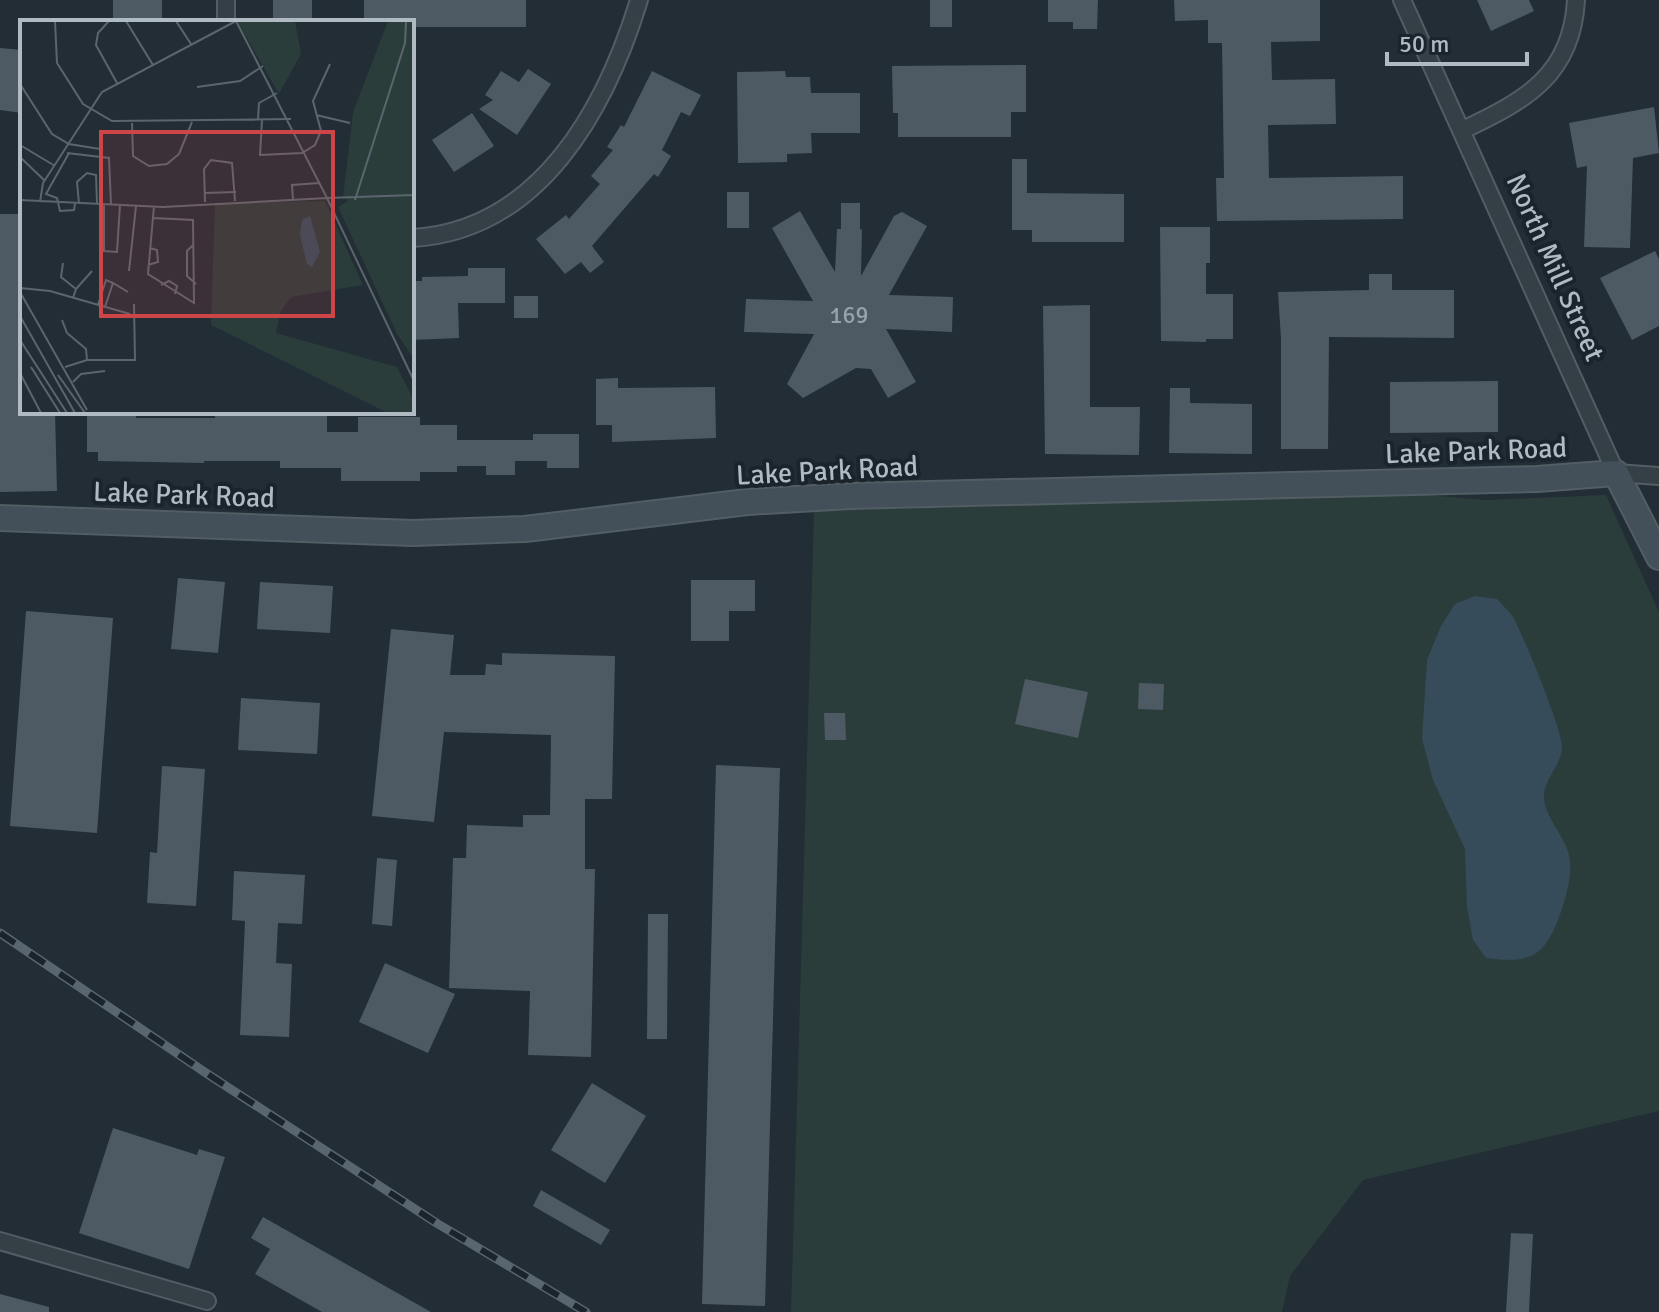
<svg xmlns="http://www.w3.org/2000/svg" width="1659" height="1312" font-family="Signika,sans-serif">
  <rect width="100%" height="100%" fill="#222d35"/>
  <path fill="#2a3d3a" d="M 1415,494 L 1487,500 L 1606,495 L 1659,612 L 1659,1111 L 1363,1180 L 1290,1276 L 1282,1312 L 791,1312 L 814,511 Z"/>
  <path fill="#374c5b" d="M 1475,596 L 1497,599 C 1502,605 1509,611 1513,617 C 1523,635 1563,731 1562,748 C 1561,764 1546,778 1544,793 C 1542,817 1568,837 1570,861 C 1573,882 1556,938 1539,951 C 1524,963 1504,960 1486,958 L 1473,940 L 1467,907 L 1465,849 L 1433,780 L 1422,739 L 1427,660 L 1441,626 L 1455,604 Z"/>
  <g fill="#4d5a64">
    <rect x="113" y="0" width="49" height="22"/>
    <path d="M 273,0 L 312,0 L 312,22 L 284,22 L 284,19 L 273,19 Z"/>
    <path d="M 364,0 L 526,0 L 526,27 L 412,27 L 412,22 L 364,22 Z"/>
    <rect x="930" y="0" width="22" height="27"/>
    <path d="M 1048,0 L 1098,0 L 1097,29 L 1073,29 L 1073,22 L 1048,22 Z"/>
    <path d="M 1174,0 L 1320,0 L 1320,41 L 1271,42 L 1272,80 L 1335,79 L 1336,124 L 1268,125 L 1269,178 L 1403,176 L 1403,219 L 1217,221 L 1216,178 L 1224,178 L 1222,43 L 1208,43 L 1208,20 L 1175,21 Z"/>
    <path d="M 1477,0 L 1529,0 L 1534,11 L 1491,31 Z"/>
    <path d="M 0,48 L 22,50 L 22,113 L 0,110 Z"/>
    <path d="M 1026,65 L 1026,112 L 1011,112 L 1011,137 L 898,137 L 898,113 L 893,113 L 892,66 Z"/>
    <path d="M 528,69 L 551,84 L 517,135 L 479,109 L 493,100 L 485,95 L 501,71 L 519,82 Z"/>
    <path d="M 652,71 L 701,95 L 690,116 L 681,112 L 662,150 L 671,156 L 658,177 L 654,174 L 592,246 L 604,262 L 590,273 L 581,262 L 565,274 L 536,239 L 566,215 L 569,219 L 600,184 L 591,176 L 613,150 L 607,147 L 621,125 L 624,127 Z"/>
    <path d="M 785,71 L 786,77 L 810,77 L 811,93 L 860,93 L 860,133 L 811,133 L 812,153 L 787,154 L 787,162 L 738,163 L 737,72 Z"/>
    <path d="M 1654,107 L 1659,153 L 1633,158 L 1630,248 L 1584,247 L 1587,166 L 1577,168 L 1569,123 Z"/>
    <path d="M 472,113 L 494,146 L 454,172 L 432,140 Z"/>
    <path d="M 1012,159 L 1027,159 L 1027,193 L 1124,194 L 1124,242 L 1032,242 L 1032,230 L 1012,230 Z"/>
    <rect x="727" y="192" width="22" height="36"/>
    <path d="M 841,203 L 860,203 L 860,229 L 862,230 L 861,276 L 894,216 L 902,212 L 927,226 L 889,295 L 953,297 L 952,332 L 886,329 L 916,382 L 888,398 L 871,369 L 856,368 L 803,398 L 787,384 L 814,334 L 744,332 L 746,299 L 813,301 L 772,228 L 800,211 L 835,272 L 837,229 L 841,229 Z"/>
    <path d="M 0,214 L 22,214 L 22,412 L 55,412 L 57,491 L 0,492 Z"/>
    <path d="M 1160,227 L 1210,227 L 1210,263 L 1206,263 L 1206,294 L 1233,294 L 1233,339 L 1206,339 L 1206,342 L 1161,341 Z"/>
    <path d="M 1655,251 L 1659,259 L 1659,326 L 1632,340 L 1600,278 Z"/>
    <path d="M 468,268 L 505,268 L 505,303 L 458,303 L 459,338 L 412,340 L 412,281 L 422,281 L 422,277 L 468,276 Z"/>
    <path d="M 1369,274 L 1392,274 L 1392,290 L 1454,290 L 1454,338 L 1329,337 L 1328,449 L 1281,449 L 1281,339 L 1278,292 L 1369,290 Z"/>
    <rect x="514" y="296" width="24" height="22"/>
    <path d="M 1090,305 L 1090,407 L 1140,407 L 1139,455 L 1045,454 L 1043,306 Z"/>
    <path d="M 618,378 L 618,388 L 715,387 L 716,438 L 612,442 L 612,425 L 596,425 L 596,379 Z"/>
    <path d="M 1498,381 L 1498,432 L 1390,433 L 1390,382 Z"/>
    <path d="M 1170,388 L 1190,388 L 1190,403 L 1252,404 L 1252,454 L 1169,453 Z"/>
    <path d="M 87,412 L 136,412 L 136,418 L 215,418 L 215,416 L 280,416 L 280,412 L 327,412 L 327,432 L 358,432 L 358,417 L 420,417 L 420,425 L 457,425 L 457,440 L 533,440 L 533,434 L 579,434 L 579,468 L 547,468 L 547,461 L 515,461 L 515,475 L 486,475 L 486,466 L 457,466 L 457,472 L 420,472 L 420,481 L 341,481 L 341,468 L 280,468 L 280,461 L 204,461 L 204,463 L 98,461 L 98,452 L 87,452 Z"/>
    <path d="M 178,578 L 225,582 L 218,653 L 171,649 Z"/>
    <path d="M 691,580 L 755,580 L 755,611 L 729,611 L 729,641 L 691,641 Z"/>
    <path d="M 260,582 L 333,586 L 330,633 L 257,629 Z"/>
    <path d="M 26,611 L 113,618 L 97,833 L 10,826 Z"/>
    <path d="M 391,629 L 454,635 L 450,675 L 485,675 L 486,664 L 502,665 L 502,653 L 615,656 L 612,799 L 585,799 L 585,869 L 595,869 L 591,1057 L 528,1055 L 530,991 L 449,988 L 453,858 L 466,858 L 467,825 L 523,827 L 523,815 L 550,815 L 551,735 L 444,732 L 434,822 L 372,816 Z"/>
    <path d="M 1025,679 L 1088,692 L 1078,738 L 1015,724 Z"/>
    <path d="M 1139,683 L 1164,684 L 1163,710 L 1138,709 Z"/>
    <path d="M 241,698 L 320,703 L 317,754 L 238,750 Z"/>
    <path d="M 824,713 L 845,713 L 846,740 L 825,740 Z"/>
    <path d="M 716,765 L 780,768 L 765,1306 L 702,1304 Z"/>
    <path d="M 162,766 L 205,769 L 196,906 L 147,903 L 150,852 L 157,853 Z"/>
    <path d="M 377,858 L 397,860 L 392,926 L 372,924 Z"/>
    <path d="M 234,871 L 305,875 L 302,924 L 278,923 L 276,963 L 292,964 L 289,1037 L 240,1035 L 245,921 L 232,920 Z"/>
    <path d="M 648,914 L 668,914 L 667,1039 L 647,1039 Z"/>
    <path d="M 385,963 L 455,994 L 428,1053 L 359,1022 Z"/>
    <path d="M 592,1083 L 646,1116 L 605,1183 L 551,1150 Z"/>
    <path d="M 113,1128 L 197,1155 L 199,1149 L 225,1157 L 189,1269 L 79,1233 Z"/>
    <path d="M 541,1190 L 610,1230 L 601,1245 L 533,1206 Z"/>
    <path d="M 263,1217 L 431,1312 L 322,1312 L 255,1274 L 270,1249 L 251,1238 Z"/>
    <path d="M 1511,1233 L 1533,1234 L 1529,1312 L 1506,1312 Z"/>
    <path d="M 0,1294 L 49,1307 L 49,1312 L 0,1312 Z"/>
  </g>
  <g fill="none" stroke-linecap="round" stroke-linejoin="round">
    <defs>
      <g id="minor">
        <path d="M 226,0 L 226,22"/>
        <path d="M 1402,0 L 1616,473 L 1659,476"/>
        <path d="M 1463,130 C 1524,101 1572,76 1576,0"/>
        <path d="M 412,238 C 540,231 606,108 639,0"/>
        <path d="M 0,1241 L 207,1301"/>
      </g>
      <path id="secondary" d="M 0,518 L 413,533 L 525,529 L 747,502 L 850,496 L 1537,479 L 1616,473 L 1659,557"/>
    </defs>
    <use href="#minor" stroke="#535d64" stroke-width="20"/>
    <use href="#secondary" stroke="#535d64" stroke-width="28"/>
    <use href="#minor" stroke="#353f46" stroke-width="16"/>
    <use href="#secondary" stroke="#434f59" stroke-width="24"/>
    <defs>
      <path id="rail" d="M 0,933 L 206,1073 L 438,1224 L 586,1312"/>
    </defs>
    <use href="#rail" stroke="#59656f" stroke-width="9"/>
    <use href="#rail" stroke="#1b242b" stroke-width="6" stroke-dasharray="18" stroke-linecap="butt"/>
  </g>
  <g text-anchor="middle" stroke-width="8" stroke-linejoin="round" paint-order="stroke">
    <g font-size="24" fill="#97a2ab">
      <text x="849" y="323">169</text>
    </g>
    <g font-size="28" fill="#b0bac3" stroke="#1b242b">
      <text transform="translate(1556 267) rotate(66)" y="10">North Mill Street</text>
      <text transform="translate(1476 450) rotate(-2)" y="10">Lake Park Road</text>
      <text transform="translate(827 470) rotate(-3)" y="10">Lake Park Road</text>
      <text transform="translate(184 494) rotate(2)" y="10">Lake Park Road</text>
    </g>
  </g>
  <g transform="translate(20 20)">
    <rect width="394" height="394" fill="#222d35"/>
    <path d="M 217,1 L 275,1 L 281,34 L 259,74 ZM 368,1 L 394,1 L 394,339 L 377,314 L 318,187 L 328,181 L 323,177 L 333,92 ZM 305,181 L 343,265 L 271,277 L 261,291 L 256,313 L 377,347 L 394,380 L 394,393 L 368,393 L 191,305 L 195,183 Z" fill="#2a3d3a"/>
    <path d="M 290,196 L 300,232 L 292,247 L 287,244 L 280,215 L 282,200 Z" fill="#374c5b"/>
    <path fill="none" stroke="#5b656e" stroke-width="2" d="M 35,1 L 37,43 L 63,84 L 92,101 L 271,99M 89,1 L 78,13 L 76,25 L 97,63M 106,1 L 133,45M 156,1 L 171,24M 216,1 L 307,178 L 394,175M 0,64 L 32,114 L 49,124 L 80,129M 177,67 L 220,61 L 243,46M 296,95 L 330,103M 238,99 L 239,83 L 257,73M 242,100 L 240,135 L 282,133 L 295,125 L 301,111 L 293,81 L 310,44M 112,103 L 113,136 L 129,146 L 147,144 L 159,134 L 172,102M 0,125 L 35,146M 47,133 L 89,138 L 91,185M 49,133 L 26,174 L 37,178 L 40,191 L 54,190 L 55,183M 0,137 L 24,160M 184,173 L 216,172M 0,180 L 143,187 L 307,178 L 394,361M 273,180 L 272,165 L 299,163M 335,180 L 385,23 L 386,1M 20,182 L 23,163 L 82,72 L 216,1M 185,182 L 184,149 L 191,140 L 212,143 L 215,181M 59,184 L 57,162 L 67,153 L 76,155 L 77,183M 84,185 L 84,231 L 97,232 L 100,185M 133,198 L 173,200 L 174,283 L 128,254 L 134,186M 173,225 L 167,231 L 167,256 L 176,264M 43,243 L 41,257 L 56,269 L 53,278M 128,245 L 138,242 L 137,230 L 130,228M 109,251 L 116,186M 141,265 L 149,261 L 157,266 L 155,274M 0,268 L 30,271 L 110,294M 56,269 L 72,251M 0,272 L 67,390M 78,285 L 86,260 L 93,263M 85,287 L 93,263 L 108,272M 0,296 L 55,393M 42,300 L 47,313 L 66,329 L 67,340M 0,320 L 47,393M 11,347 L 40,393M 45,347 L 67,340 L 115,340 L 114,284M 0,353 L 21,393M 38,355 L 65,393M 53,362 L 61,354 L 85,351"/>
    <path fill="#ce4547" fill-opacity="0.15" stroke="#ce4547" stroke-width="4" d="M 81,112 L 313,112 L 313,296 L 81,296 Z"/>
    <rect width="394" height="394" fill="none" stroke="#b0bac3" stroke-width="4"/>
  </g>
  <path d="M1387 52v12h140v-12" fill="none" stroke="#b0bac3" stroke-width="4"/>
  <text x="1399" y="52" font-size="24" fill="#b0bac3" stroke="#1b242b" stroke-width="6" paint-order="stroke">50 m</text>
</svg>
